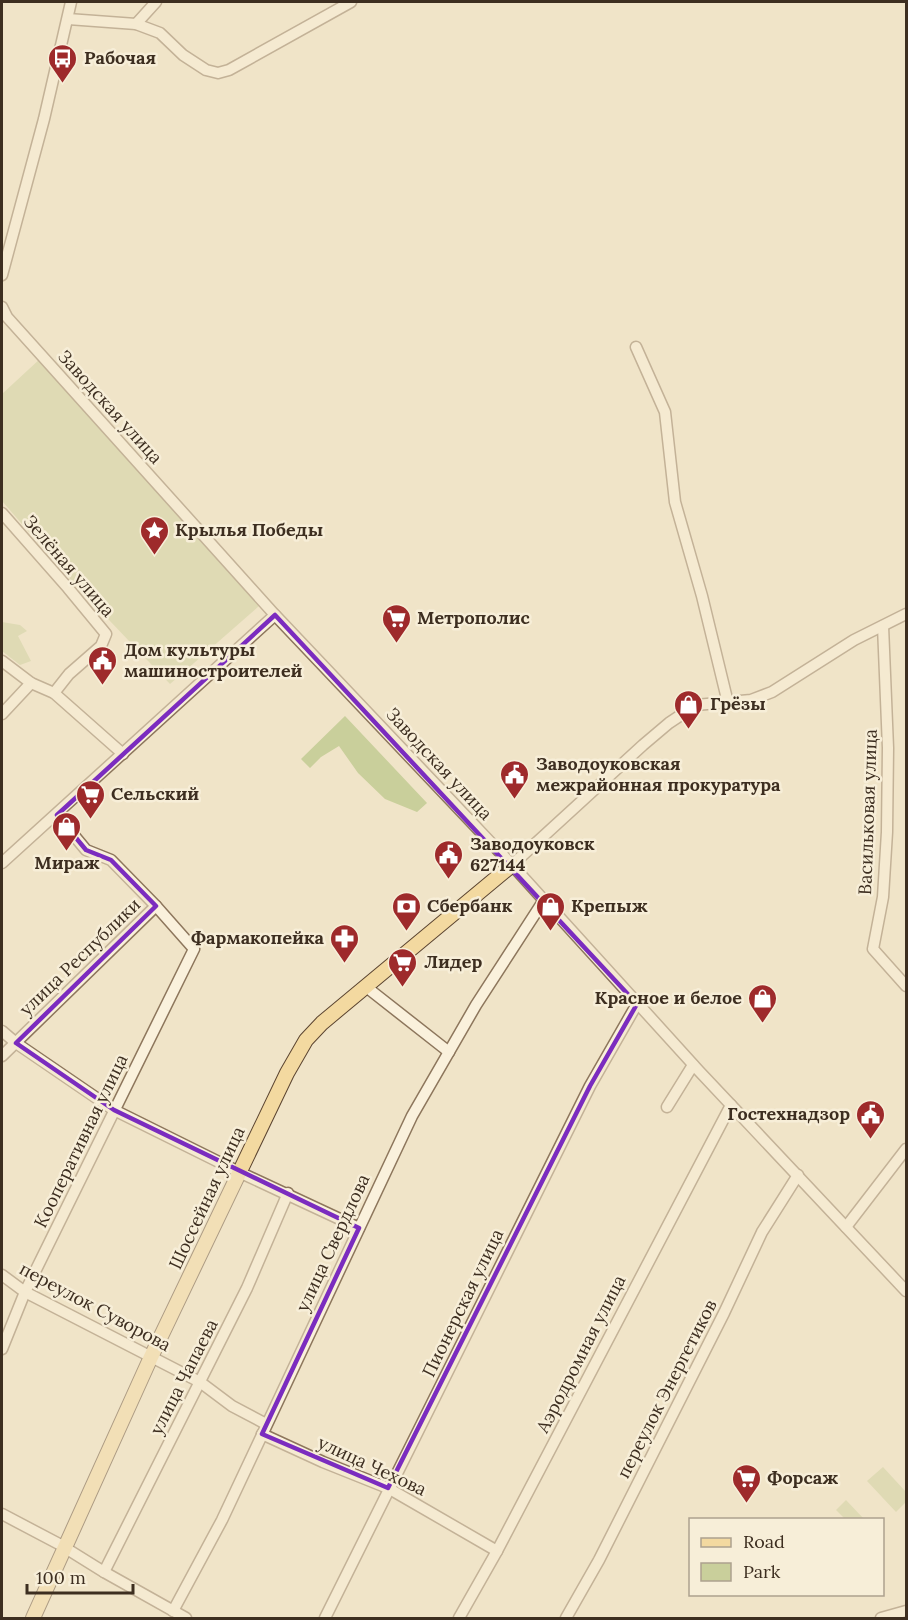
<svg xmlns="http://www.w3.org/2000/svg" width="908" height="1620" font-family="Lora,serif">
  <rect width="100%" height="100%" fill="#f0e4c8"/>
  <g fill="#c9cf9b">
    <path d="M 41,358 L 259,606 L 170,684 L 70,579 L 2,501 L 2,394 Z"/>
    <path d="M 2,622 L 20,625 L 27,631 L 18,636 L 31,661 L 20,665 L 2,651 Z"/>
    <path d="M 345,716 L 427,803 L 417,812 L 385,799 L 358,773 L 339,746 L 321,757 L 310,768 L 301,759 Z"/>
    <path d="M 883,1467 L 906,1492 L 906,1502 L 896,1512 L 867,1481 Z"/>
    <path d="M 846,1500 L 863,1518 L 862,1519 L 845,1519 L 836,1510 Z"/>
  </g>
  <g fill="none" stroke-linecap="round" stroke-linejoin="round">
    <defs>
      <g id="minor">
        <path d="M 68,19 L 136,24 L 160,33 L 183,55 L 206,70 L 218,73 L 229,70 L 351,2"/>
        <path d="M 136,24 L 156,2"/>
        <path d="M 2,275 L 44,119 L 71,2"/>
        <path d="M 2,307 L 7,317 L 275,615 L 512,865 L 699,1071 L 906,1291"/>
        <path d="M 636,347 L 665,412 L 675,502 L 702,596 L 728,703"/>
        <path d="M 2,513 L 68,588 L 106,634 L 101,646 L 69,674 L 54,693"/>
        <path d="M 883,626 L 888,748 L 887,832 L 883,897 L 873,949 L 906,986"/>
        <path d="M 2,661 L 31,683 L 54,693 L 123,754"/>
        <path d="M 2,714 L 31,683"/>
        <path d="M 2,863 L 275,615"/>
        <path d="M 512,865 L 643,745 L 669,723 L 696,705 L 751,700 L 772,692 L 854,640 L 906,614"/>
        <path d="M 365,986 L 449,1052"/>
        <path d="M 2,1031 L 16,1043 L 114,1110 L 239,1172 L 359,1228"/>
        <path d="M 2,1056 L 156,906"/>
        <path d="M 667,1107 L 693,1065"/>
        <path d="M 846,1227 L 906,1149"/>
        <path d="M 2,1275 L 25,1292 L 200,1382 L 232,1406 L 266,1424"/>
        <path d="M 2,1349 L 25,1292 L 194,949 L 156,906 L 111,860 L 86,850 L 57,815"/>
        <path d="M 262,1434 L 323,1462 L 388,1488 L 497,1551"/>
        <path d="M 2,1514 L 59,1544 L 104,1572 L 186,1618"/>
        <path d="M 104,1572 L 247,1288 L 288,1193"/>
        <path d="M 173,1611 L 222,1520 L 412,1116 L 476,1005 L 544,900"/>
        <path d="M 325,1618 L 590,1086 L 637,1004"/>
        <path d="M 459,1618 L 497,1551 L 731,1105"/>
        <path d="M 566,1618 L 599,1560 L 724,1313 L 762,1232 L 798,1175"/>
        <path d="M 881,1618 L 906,1611"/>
      </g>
      <path id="major" d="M 33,1618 L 151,1357 L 287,1073 L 306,1040 L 322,1023 L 512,865"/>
    </defs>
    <use href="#minor" stroke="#8d765c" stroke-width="13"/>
    <use href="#major" stroke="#5b4430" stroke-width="16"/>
    <use href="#minor" stroke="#faf1dc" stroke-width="10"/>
    <use href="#major" stroke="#f3d9a0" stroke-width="14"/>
  </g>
  <path d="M0 0H908V1620H0ZM 275,615 L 637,1004 L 590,1086 L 388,1488 L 262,1434 L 359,1228 L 114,1110 L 16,1043 L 156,906 L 111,860 L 86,850 L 57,815 Z" fill="#f0e4c8" fill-opacity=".55" fill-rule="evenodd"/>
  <path fill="none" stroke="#7b2cbf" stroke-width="4.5" stroke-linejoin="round" d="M 275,615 L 637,1004 L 590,1086 L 388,1488 L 262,1434 L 359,1228 L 114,1110 L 16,1043 L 156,906 L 111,860 L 86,850 L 57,815 Z"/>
  <defs>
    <symbol id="bus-pin" viewBox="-11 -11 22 30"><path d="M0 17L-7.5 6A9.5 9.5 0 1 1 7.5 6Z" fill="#9e2a2b" stroke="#f7eed8"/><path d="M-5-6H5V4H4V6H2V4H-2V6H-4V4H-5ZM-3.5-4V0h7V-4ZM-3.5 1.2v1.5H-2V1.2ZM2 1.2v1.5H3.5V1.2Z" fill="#fff"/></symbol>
    <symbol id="sight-pin" viewBox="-11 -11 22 30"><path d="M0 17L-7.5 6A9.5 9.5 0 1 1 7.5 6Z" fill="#9e2a2b" stroke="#f7eed8"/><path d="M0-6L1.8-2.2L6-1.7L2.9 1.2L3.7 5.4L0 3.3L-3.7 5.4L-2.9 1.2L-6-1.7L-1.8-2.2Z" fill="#fff"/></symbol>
    <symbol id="supermarket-pin" viewBox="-11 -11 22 30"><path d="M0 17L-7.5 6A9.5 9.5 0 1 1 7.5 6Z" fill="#9e2a2b" stroke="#f7eed8"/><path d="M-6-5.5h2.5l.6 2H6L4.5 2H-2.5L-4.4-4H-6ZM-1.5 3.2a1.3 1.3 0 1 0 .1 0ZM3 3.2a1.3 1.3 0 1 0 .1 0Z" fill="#fff"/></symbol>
    <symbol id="civic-pin" viewBox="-11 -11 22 30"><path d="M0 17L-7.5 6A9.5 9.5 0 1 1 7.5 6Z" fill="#9e2a2b" stroke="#f7eed8"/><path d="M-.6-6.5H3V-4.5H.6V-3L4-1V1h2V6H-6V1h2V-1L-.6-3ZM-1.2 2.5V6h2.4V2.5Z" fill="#fff"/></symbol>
    <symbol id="shop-pin" viewBox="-11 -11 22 30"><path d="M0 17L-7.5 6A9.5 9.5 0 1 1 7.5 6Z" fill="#9e2a2b" stroke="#f7eed8"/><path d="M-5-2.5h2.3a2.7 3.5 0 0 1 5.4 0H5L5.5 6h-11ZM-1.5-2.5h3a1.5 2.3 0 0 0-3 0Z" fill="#fff"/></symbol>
    <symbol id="bank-pin" viewBox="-11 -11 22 30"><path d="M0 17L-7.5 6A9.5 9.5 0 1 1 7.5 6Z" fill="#9e2a2b" stroke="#f7eed8"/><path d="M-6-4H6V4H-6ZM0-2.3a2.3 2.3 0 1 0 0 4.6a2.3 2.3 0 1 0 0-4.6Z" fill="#fff"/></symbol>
    <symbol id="pharmacy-pin" viewBox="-11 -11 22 30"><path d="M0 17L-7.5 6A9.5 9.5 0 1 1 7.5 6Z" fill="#9e2a2b" stroke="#f7eed8"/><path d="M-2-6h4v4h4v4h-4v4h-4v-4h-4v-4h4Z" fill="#fff"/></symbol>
  </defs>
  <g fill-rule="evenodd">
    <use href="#bus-pin" x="46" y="42" width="33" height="45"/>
    <use href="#sight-pin" x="138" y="514" width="33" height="45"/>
    <use href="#supermarket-pin" x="380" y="602" width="33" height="45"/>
    <use href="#civic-pin" x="86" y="644" width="33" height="45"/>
    <use href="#shop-pin" x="672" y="688" width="33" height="45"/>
    <use href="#civic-pin" x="498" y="758" width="33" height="45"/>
    <use href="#supermarket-pin" x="74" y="778" width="33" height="45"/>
    <use href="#shop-pin" x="50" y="810" width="33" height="45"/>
    <use href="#civic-pin" x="432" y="838" width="33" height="45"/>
    <use href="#bank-pin" x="390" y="890" width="33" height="45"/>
    <use href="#shop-pin" x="534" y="890" width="33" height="45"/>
    <use href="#pharmacy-pin" x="328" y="922" width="33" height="45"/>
    <use href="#supermarket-pin" x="386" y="946" width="33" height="45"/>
    <use href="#shop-pin" x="746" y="982" width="33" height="45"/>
    <use href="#civic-pin" x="854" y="1098" width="33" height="45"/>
    <use href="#supermarket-pin" x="730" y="1462" width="33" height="45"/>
  </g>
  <g text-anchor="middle" stroke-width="5" stroke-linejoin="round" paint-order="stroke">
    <g font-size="18" font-weight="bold" fill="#3d2e20" stroke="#f7eed8" text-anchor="start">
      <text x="84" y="64">Рабочая</text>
      <text x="175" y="536">Крылья Победы</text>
      <text x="417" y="624">Метрополис</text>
      <text x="124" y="656">Дом культуры<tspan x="124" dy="21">машиностроителей</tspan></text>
      <text x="710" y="710">Грёзы</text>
      <text x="536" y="770">Заводоуковская<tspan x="536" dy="21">межрайонная прокуратура</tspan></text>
      <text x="111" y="800">Сельский</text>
      <text x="470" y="850">Заводоуковск<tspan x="470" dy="21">627144</tspan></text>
      <text x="67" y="869" text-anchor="middle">Мираж</text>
      <text x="427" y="912">Сбербанк</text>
      <text x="571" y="912">Крепыж</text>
      <text x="324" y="944" text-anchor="end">Фармакопейка</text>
      <text x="424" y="968">Лидер</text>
      <text x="742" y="1004" text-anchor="end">Красное и белое</text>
      <text x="850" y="1120" text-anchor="end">Гостехнадзор</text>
      <text x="767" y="1484">Форсаж</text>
    </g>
    <g font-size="18" fill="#3d2e20" stroke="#f7eed8">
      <text transform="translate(110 407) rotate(48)" y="6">Заводская улица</text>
      <text transform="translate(69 566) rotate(49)" y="6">Зелёная улица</text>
      <text transform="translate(439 764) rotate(47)" y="6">Заводская улица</text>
      <text transform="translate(868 812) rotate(-88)" y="6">Васильковая улица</text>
      <text transform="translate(80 957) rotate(-44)" y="6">улица Республики</text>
      <text transform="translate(81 1141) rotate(-64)" y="6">Кооперативная улица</text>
      <text transform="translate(207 1198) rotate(-65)" y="6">Шоссейная улица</text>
      <text transform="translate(333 1243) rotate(-65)" y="6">улица Свердлова</text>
      <text transform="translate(463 1303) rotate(-64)" y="6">Пионерская улица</text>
      <text transform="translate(95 1307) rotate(28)" y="6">переулок Суворова</text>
      <text transform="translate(581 1354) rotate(-63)" y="6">Аэродромная улица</text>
      <text transform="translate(184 1377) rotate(-63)" y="6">улица Чапаева</text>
      <text transform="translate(667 1389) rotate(-63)" y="6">переулок Энергетиков</text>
      <text transform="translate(372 1466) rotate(25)" y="6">улица Чехова</text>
    </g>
  </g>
  <rect width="908" height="1620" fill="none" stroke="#3d2e20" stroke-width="6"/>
  <rect x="689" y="1518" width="195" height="78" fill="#f7eed8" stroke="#ada18e" stroke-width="1.5"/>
  <rect x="701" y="1538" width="30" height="9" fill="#f3d9a0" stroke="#ada18e" stroke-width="1.5"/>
  <text x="743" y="1548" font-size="18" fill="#3d2e20">Road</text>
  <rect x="701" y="1563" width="30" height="18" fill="#c9cf9b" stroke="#ada18e" stroke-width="1.5"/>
  <text x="743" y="1578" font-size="18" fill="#3d2e20">Park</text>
  <path d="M27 1584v9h106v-9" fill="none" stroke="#3d2e20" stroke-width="3"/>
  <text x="36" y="1584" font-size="18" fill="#3d2e20" stroke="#f7eed8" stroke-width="4.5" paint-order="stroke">100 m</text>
</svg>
